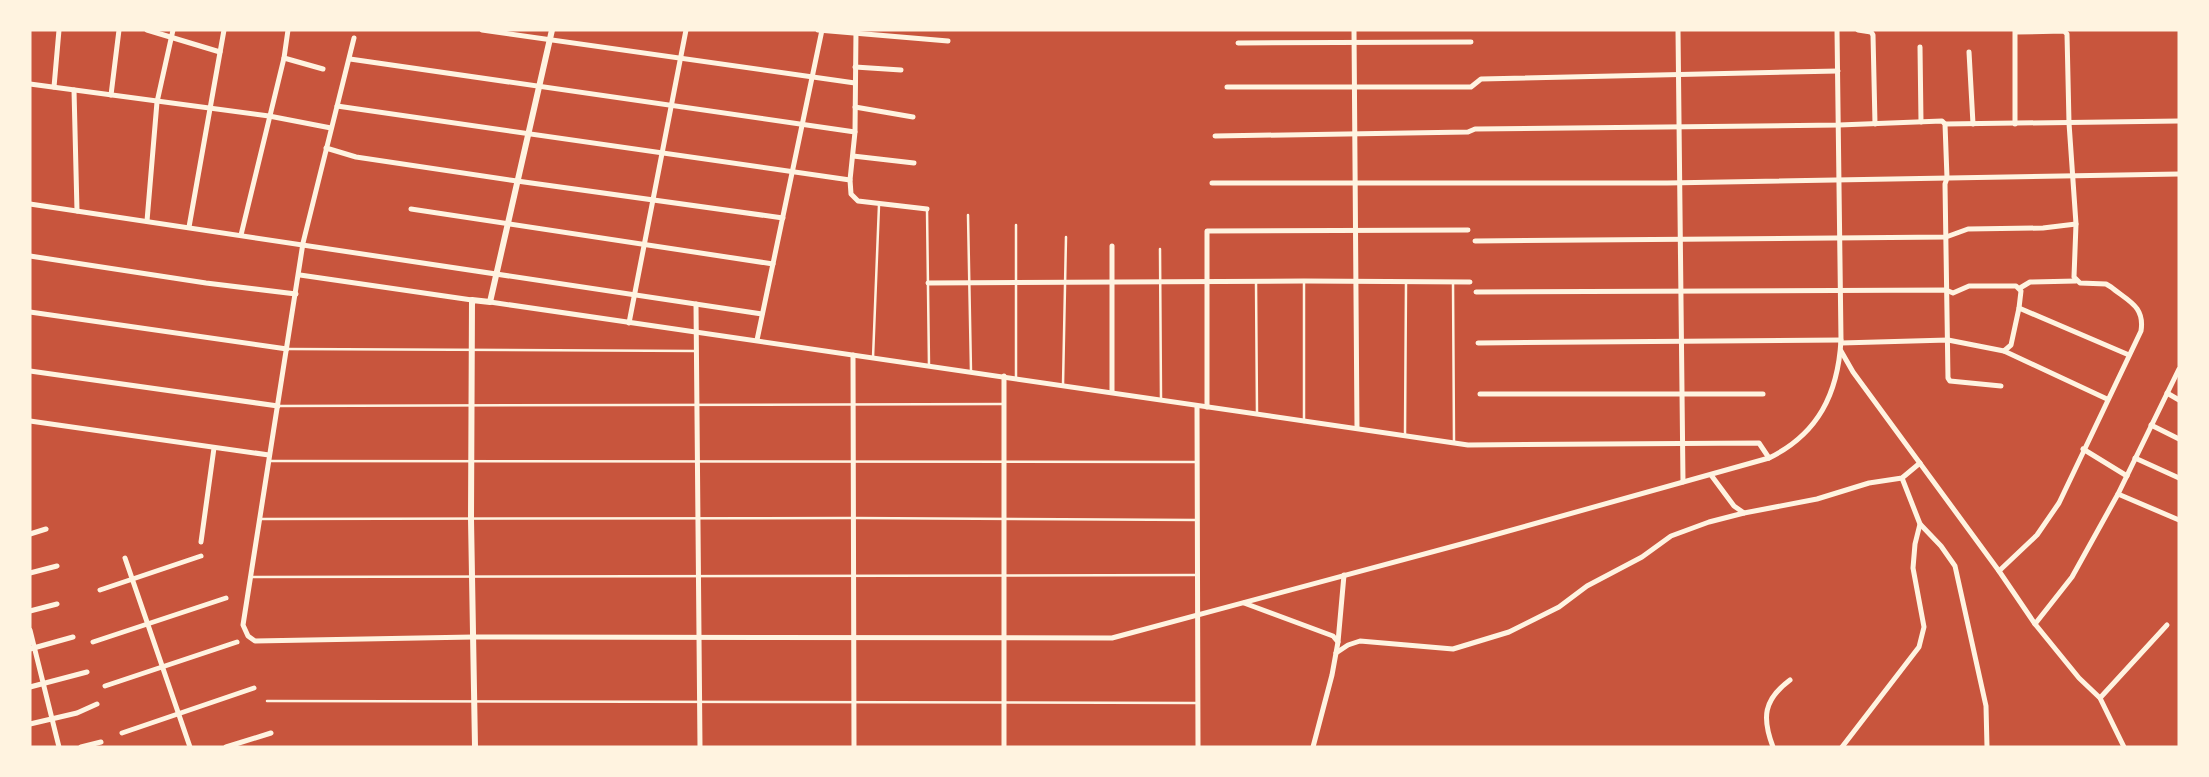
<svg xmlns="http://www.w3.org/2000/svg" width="2209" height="777" font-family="'Exo 2',sans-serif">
  <rect width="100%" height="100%" fill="#c8553d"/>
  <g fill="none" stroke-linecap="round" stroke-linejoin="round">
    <g stroke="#fff3e0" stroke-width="2.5">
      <path d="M 927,209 L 929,366"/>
      <path d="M 968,215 L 971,371"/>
      <path d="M 1160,249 L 1161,399"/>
      <path d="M 1256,281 L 1257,414"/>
      <path d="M 1304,282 L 1304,422"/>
      <path d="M 1453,282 L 1454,442"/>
      <path d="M 287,349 L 697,351"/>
      <path d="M 873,358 L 879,205"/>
      <path d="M 1016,378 L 1016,225"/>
      <path d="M 1063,385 L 1066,237"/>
      <path d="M 278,406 L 1003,404"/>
      <path d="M 1405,434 L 1406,283"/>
      <path d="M 271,461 L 1195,462"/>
      <path d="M 259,519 L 853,518 L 1197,520"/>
      <path d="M 250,577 L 1196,575"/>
      <path d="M 267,701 L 1197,703"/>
    </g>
    <g stroke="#fff3e0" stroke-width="5">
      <path d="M 147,30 L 220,52"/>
      <path d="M 482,30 L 855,83"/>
      <path d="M 818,30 L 948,41"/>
      <path d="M 856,30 L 855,132 L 850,180 L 851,194 L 858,201 L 927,209"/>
      <path d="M 1354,30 L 1357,428"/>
      <path d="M 1678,30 L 1683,482"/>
      <path d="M 1858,30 L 1871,32 L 1873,35 L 1875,124"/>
      <path d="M 354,38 L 303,243 L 243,625 L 248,636 L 255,641 L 473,637 L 1112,638 L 1469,542 L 1769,458 C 1818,434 1838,394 1841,340 L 1837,30"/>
      <path d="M 1238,43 L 1471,42"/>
      <path d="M 1920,47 L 1921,122"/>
      <path d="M 1969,52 L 1973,124"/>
      <path d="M 284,58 L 323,69"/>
      <path d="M 350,59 L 855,132"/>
      <path d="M 855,67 L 901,70"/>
      <path d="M 30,84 L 269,116 L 331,128"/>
      <path d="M 54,87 L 59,30"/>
      <path d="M 1227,87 L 1471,87 L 1481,79 L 1838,71"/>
      <path d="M 74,90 L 77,211"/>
      <path d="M 111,95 L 119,30"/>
      <path d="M 337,106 L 850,180"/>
      <path d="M 855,107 L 913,117"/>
      <path d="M 1945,124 L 2179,121"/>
      <path d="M 2015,124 L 2015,30"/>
      <path d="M 1215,136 L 1468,132 L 1475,129 L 1839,125 L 1942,121 L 1945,124 L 1947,178 L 1945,184 L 1948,378 L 1950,381 L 2001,386"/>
      <path d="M 326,148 L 356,157 L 517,181 L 783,218"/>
      <path d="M 853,156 L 914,163"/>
      <path d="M 1212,183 L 1667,183 L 2179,174"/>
      <path d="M 30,204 L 762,314"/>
      <path d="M 411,209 L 773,264"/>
      <path d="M 147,221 L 157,102 L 173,30"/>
      <path d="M 189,227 L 224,30"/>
      <path d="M 241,235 L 284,58 L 288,30"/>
      <path d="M 1475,241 L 1946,237 L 1968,229 L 2043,228 L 2076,224"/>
      <path d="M 30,256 L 206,283 L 296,294"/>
      <path d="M 300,275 L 472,300"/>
      <path d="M 928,283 L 1304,281 L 1470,282"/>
      <path d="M 2020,288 L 2030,282 L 2076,281"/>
      <path d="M 1476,292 L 1946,290 L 1953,293 L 1969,286 L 2016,286 L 2021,291 L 2019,308 L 2129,355"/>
      <path d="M 490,302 L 1468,445 L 1759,443 L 1769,458"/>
      <path d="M 696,304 L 700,747"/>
      <path d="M 30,312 L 287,349"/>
      <path d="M 629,323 L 686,30"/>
      <path d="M 757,340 L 822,30"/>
      <path d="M 1478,343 L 1841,340"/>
      <path d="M 1841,343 L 1948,340 L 2004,351 L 2011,345 L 2019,308"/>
      <path d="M 1841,351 L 1853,372 L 1999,571 L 2035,624 L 2079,678 L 2100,698 L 2124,747"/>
      <path d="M 2004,351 L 2107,399"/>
      <path d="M 853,355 L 854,747"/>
      <path d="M 30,371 L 278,406"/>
      <path d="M 1112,392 L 1112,246"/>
      <path d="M 2167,393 L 2179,400"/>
      <path d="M 1480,394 L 1763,394"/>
      <path d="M 1197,406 L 1198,747"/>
      <path d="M 1207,407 L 1207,231 L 1468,230"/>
      <path d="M 30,421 L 269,455"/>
      <path d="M 2151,425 L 2179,439"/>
      <path d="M 2083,449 L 2127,476"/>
      <path d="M 2135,458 L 2179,478"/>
      <path d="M 1711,475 L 1734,506 L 1744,513 L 1817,499 L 1869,483 L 1902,478 L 1920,463"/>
      <path d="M 2118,494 L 2179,520"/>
      <path d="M 1920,524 L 1941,546 L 1955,566 L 1986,706 L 1987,747"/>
      <path d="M 30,534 L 46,529"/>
      <path d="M 201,542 L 214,448"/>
      <path d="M 125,558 L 190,747"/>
      <path d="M 1999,571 L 2037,535 L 2059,503 L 2141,331 C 2145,306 2128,301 2111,287 L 2106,284 L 2080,283 L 2074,277 L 2076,224 L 2069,123 L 2067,34 L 2064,31 L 2016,32"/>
      <path d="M 30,573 L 57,566"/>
      <path d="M 100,590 L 201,556"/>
      <path d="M 1244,603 L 1333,636 L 1338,642 L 1332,675 L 1313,747"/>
      <path d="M 30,611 L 57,604"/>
      <path d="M 2035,624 L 2072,577 L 2118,494 L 2179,369"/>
      <path d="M 30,630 L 59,747"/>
      <path d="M 93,642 L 226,598"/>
      <path d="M 1338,642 L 1344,575"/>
      <path d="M 30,649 L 73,637"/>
      <path d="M 1336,653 L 1348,645 L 1360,641 L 1453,649 L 1509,632 L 1559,607 L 1587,586 L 1642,557 L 1671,536 L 1709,522 L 1744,513"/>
      <path d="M 105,686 L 237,642"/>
      <path d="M 30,687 L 87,672"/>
      <path d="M 2100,698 L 2167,625"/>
      <path d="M 30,724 L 77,713 L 97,704"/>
      <path d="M 122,733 L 254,688"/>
      <path d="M 81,747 L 101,742"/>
      <path d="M 226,747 L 271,733"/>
      <path d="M 1004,747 L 1004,376"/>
      <path d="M 1773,747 C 1762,718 1763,700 1790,680"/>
      <path d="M 1842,747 L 1919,647 L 1924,627 L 1913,568 L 1915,544 L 1920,524 L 1902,478"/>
    </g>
    <path stroke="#fff3e0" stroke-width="6" d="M 475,747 L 471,519 L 472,300 L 490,302 L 552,30"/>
  </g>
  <rect width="2209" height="777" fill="none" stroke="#fff3e0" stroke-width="63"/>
</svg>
